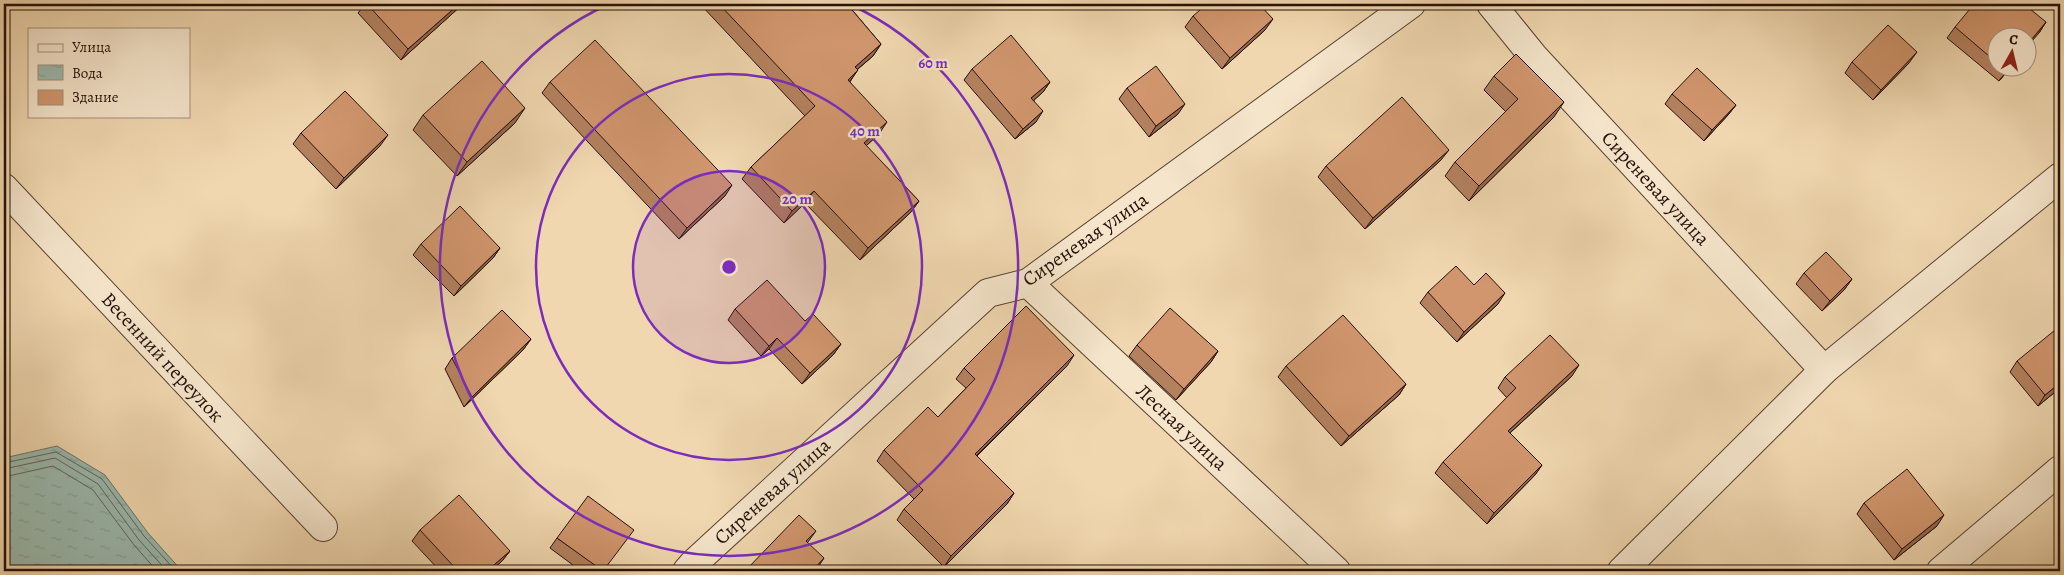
<svg xmlns="http://www.w3.org/2000/svg" width="2064" height="575" font-family="Alegreya,serif">
  <defs>
    <pattern id="water-ripples" width="26" height="14" patternUnits="userSpaceOnUse" patternTransform="scale(1.25)"><rect width="26" height="14" fill="#9ab9ae"/><path d="M2 4q2-2 4 0t4 0M15 11q2-2 4 0t4 0" fill="none" stroke="#859e94"/></pattern>
  </defs>
  <rect width="100%" height="100%" fill="#f0d7af"/>
  <filter id="stains"><feTurbulence type="fractalNoise" baseFrequency=".004" numOctaves="4"/><feColorMatrix values="0 0 0 0 .2 0 0 0 0 .09 0 0 0 0 .02 0 0 0 .5 -.17"/></filter>
  <radialGradient id="worn" r=".72"><stop offset=".6" stop-color="#630" stop-opacity="0"/><stop offset="1" stop-color="#630" stop-opacity=".3"/></radialGradient>
  <path fill="url(#water-ripples)" stroke="#6c756b" d="M 57,446 L 105,475 L 148,533 L 182,571 L 4,571 L 4,458 Z"/>
  <g fill="none" stroke-linecap="round" stroke-linejoin="round">
    <g stroke="#60645a" stroke-width="1">
      <path d="M 4,463 L 56,452 L 102,479 L 144,536 L 176,571"/>
      <path d="M 4,469 L 55,458 L 98,484 L 139,540 L 167,571"/>
      <path d="M 4,477 L 53,466 L 93,490 L 134,545 L 157,571"/>
    </g>
    <defs>
      <g id="minor">
        <path d="M 1491,4 L 1534,57 L 1824,370"/>
        <path d="M 4,188 L 323,527"/>
        <path d="M 1028,283 L 1336,571"/>
        <path d="M 687,571 L 693,564 L 988,293 L 1028,283 L 1411,4"/>
        <path d="M 1622,571 L 1824,370 L 2060,177"/>
        <path d="M 1941,571 L 2060,470"/>
      </g>
    </defs>
    <use href="#minor" stroke="#584231" stroke-width="30"/>
    <use href="#minor" stroke="#f5e5cb" stroke-width="28"/>
  </g>
  <g fill="#b4815f" stroke="#261007">
    <path d="M 365,4 L 463,4 L 401,60 L 358,13 Z"/>
    <path d="M 700,4 L 847,4 L 881,44 L 873,56 L 858,69 L 850,82 L 879,134 L 866,146 L 919,201 L 911,212 L 860,260 L 805,203 L 784,223 L 742,179 L 751,167 L 805,116 Z"/>
    <path d="M 1193,16 L 1265,30 L 1222,69 L 1185,27 Z"/>
    <path d="M 2046,22 L 2039,33 L 1996,38 L 1996,68 L 2010,68 L 1999,81 L 1947,38 L 1955,27 Z"/>
    <path d="M 1852,62 L 1909,63 L 1873,100 L 1845,73 Z"/>
    <path d="M 972,69 L 1050,82 L 1043,92 L 1034,100 L 1036,122 L 1015,139 L 964,80 Z"/>
    <path d="M 1494,76 L 1554,117 L 1469,201 L 1445,176 L 1455,162 L 1506,112 L 1484,90 Z"/>
    <path d="M 550,82 L 725,196 L 679,239 L 542,93 Z"/>
    <path d="M 1127,88 L 1178,114 L 1149,137 L 1119,99 Z"/>
    <path d="M 1672,94 L 1736,105 L 1728,115 L 1704,141 L 1665,104 Z"/>
    <path d="M 423,115 L 515,123 L 457,176 L 413,130 Z"/>
    <path d="M 301,133 L 380,146 L 336,189 L 293,144 Z"/>
    <path d="M 1441,160 L 1365,229 L 1318,177 L 1326,166 Z"/>
    <path d="M 421,244 L 500,248 L 493,258 L 454,296 L 413,255 Z"/>
    <path d="M 1804,273 L 1852,279 L 1844,290 L 1822,311 L 1796,284 Z"/>
    <path d="M 1428,292 L 1498,304 L 1457,342 L 1420,303 Z"/>
    <path d="M 735,309 L 805,321 L 841,344 L 833,355 L 802,384 L 769,349 L 761,356 L 728,320 Z"/>
    <path d="M 531,339 L 523,350 L 464,407 L 445,369 L 452,358 Z"/>
    <path d="M 1137,345 L 1218,351 L 1211,362 L 1176,400 L 1129,356 Z"/>
    <path d="M 2017,361 L 2060,388 L 2038,406 L 2010,372 Z"/>
    <path d="M 1067,366 L 977,456 L 1014,493 L 1007,504 L 944,567 L 897,520 L 904,509 L 914,499 L 877,461 L 884,450 L 938,417 L 966,388 L 956,379 L 964,368 Z"/>
    <path d="M 1286,366 L 1406,384 L 1399,395 L 1341,446 L 1278,377 Z"/>
    <path d="M 1572,376 L 1510,433 L 1542,465 L 1535,475 L 1487,524 L 1435,473 L 1443,462 L 1507,398 L 1498,388 L 1505,377 Z"/>
    <path d="M 1864,503 L 1937,526 L 1894,560 L 1857,514 Z"/>
    <path d="M 420,530 L 510,551 L 502,561 L 491,571 L 440,571 L 412,541 Z"/>
    <path d="M 557,538 L 604,571 L 581,571 L 550,548 Z"/>
  </g>
  <g fill="#92694d" stroke="#261007">
    <path d="M 459,4 L 463,4 L 401,60 L 408,49 Z"/>
    <path d="M 1273,19 L 1265,30 L 1222,69 L 1230,58 Z"/>
    <path d="M 2046,22 L 2039,33 L 2026,48 L 2026,46 Z"/>
    <path d="M 881,44 L 873,56 L 847,78 L 855,67 Z"/>
    <path d="M 1917,52 L 1909,63 L 1873,100 L 1881,90 Z"/>
    <path d="M 2009,68 L 2010,68 L 1999,81 Z"/>
    <path d="M 858,70 L 850,81 L 839,91 L 848,80 Z"/>
    <path d="M 1050,82 L 1043,92 L 1024,109 L 1031,98 Z"/>
    <path d="M 1564,102 L 1554,117 L 1469,201 L 1479,186 Z"/>
    <path d="M 1185,104 L 1178,114 L 1149,137 L 1156,126 Z"/>
    <path d="M 1736,105 L 1728,115 L 1704,141 L 1712,130 Z"/>
    <path d="M 525,108 L 515,123 L 457,176 L 467,162 Z"/>
    <path d="M 1043,111 L 1036,122 L 1015,139 L 1023,129 Z"/>
    <path d="M 887,122 L 879,134 L 856,155 L 864,143 Z"/>
    <path d="M 388,135 L 380,146 L 336,189 L 344,178 Z"/>
    <path d="M 1449,150 L 1441,160 L 1365,229 L 1373,218 Z"/>
    <path d="M 732,185 L 725,196 L 679,239 L 687,228 Z"/>
    <path d="M 814,191 L 805,203 L 784,223 L 792,211 Z"/>
    <path d="M 919,201 L 911,212 L 860,260 L 868,248 Z"/>
    <path d="M 500,248 L 493,258 L 454,296 L 461,286 Z"/>
    <path d="M 1852,279 L 1844,290 L 1822,311 L 1830,301 Z"/>
    <path d="M 1505,293 L 1498,304 L 1457,342 L 1464,332 Z"/>
    <path d="M 777,338 L 769,349 L 761,356 L 769,346 Z"/>
    <path d="M 531,339 L 523,350 L 464,407 L 472,397 Z"/>
    <path d="M 841,344 L 833,355 L 802,384 L 810,373 Z"/>
    <path d="M 1218,351 L 1211,362 L 1176,400 L 1184,389 Z"/>
    <path d="M 1074,355 L 1067,366 L 967,465 L 975,454 Z"/>
    <path d="M 1579,365 L 1572,376 L 1501,441 L 1508,431 Z"/>
    <path d="M 2060,383 L 2060,388 L 2038,406 L 2045,395 Z"/>
    <path d="M 1406,384 L 1399,395 L 1341,446 L 1349,436 Z"/>
    <path d="M 1542,465 L 1535,475 L 1487,524 L 1494,513 Z"/>
    <path d="M 1014,493 L 1007,504 L 944,567 L 951,556 Z"/>
    <path d="M 1944,515 L 1937,526 L 1894,560 L 1902,549 Z"/>
    <path d="M 816,531 L 808,542 L 799,552 L 806,541 Z"/>
    <path d="M 510,551 L 502,561 L 491,571 L 487,571 Z"/>
    <path d="M 824,558 L 817,569 L 815,571 L 812,571 Z"/>
  </g>
  <g fill="#d1966e" stroke="#261007">
    <path d="M 367,4 L 459,4 L 408,49 Z"/>
    <path d="M 719,4 L 847,4 L 881,44 L 855,67 L 858,70 L 848,80 L 887,122 L 864,143 L 919,201 L 868,248 L 814,191 L 792,211 L 751,167 L 815,106 Z"/>
    <path d="M 1207,4 L 1246,4 L 1249,7 L 1252,4 L 1259,4 L 1273,19 L 1230,58 L 1193,16 Z"/>
    <path d="M 1974,4 L 2024,4 L 2046,22 L 2026,46 L 2026,38 L 1996,38 L 1996,62 L 1955,27 Z"/>
    <path d="M 1888,25 L 1917,52 L 1881,90 L 1852,62 Z"/>
    <path d="M 1011,35 L 1050,82 L 1031,98 L 1043,111 L 1023,129 L 972,69 Z"/>
    <path d="M 595,40 L 732,185 L 687,228 L 550,82 Z"/>
    <path d="M 1516,54 L 1564,102 L 1479,186 L 1455,162 L 1518,99 L 1494,76 Z"/>
    <path d="M 482,61 L 525,108 L 467,162 L 423,115 Z"/>
    <path d="M 1156,66 L 1185,104 L 1156,126 L 1127,88 Z"/>
    <path d="M 1697,68 L 1736,105 L 1712,130 L 1672,94 Z"/>
    <path d="M 345,91 L 388,135 L 344,178 L 301,133 Z"/>
    <path d="M 1402,97 L 1449,150 L 1373,218 L 1326,166 Z"/>
    <path d="M 460,206 L 500,248 L 461,286 L 421,244 Z"/>
    <path d="M 1826,252 L 1852,279 L 1830,301 L 1804,273 Z"/>
    <path d="M 1456,266 L 1474,285 L 1486,273 L 1505,293 L 1464,332 L 1428,292 Z"/>
    <path d="M 767,280 L 805,321 L 813,314 L 841,344 L 810,373 L 777,338 L 769,346 L 735,309 Z"/>
    <path d="M 1026,306 L 1074,355 L 975,454 L 1014,493 L 951,556 L 904,509 L 923,490 L 884,450 L 928,407 L 938,417 L 975,379 L 964,368 Z"/>
    <path d="M 1170,308 L 1218,351 L 1184,389 L 1137,345 Z"/>
    <path d="M 502,310 L 531,339 L 472,397 L 452,358 Z"/>
    <path d="M 1343,315 L 1406,384 L 1349,436 L 1286,366 Z"/>
    <path d="M 2060,326 L 2060,383 L 2045,395 L 2017,361 Z"/>
    <path d="M 1550,335 L 1579,365 L 1508,431 L 1542,465 L 1494,513 L 1443,462 L 1516,388 L 1505,377 Z"/>
    <path d="M 1907,469 L 1944,515 L 1902,549 L 1864,503 Z"/>
    <path d="M 459,495 L 510,551 L 487,571 L 458,571 L 420,530 Z"/>
    <path d="M 588,496 L 634,530 L 603,571 L 557,538 Z"/>
    <path d="M 799,515 L 816,531 L 806,541 L 824,558 L 812,571 L 745,571 Z"/>
  </g>
  <circle cx="729" cy="267" r="96" fill="#7b2cbf" fill-opacity=".12"/>
  <g fill="none" stroke="#7b2cbf" stroke-width="2.5">
    <circle cx="729" cy="267" r="96"/>
    <circle cx="729" cy="267" r="193"/>
    <path d="M849 4A289 289 0 1 1 609 4"/>
  </g>
  <g text-anchor="middle" stroke-width="4.5" stroke-linejoin="round" paint-order="stroke">
    <g font-size="20" fill="#261007" stroke="#f5e5cb">
      <text transform="translate(1656 188) rotate(47)" y="7">Сиреневая улица</text>
      <text transform="translate(1085 239) rotate(-35)" y="7">Сиреневая улица</text>
      <text transform="translate(163 357) rotate(47)" y="7">Весенний переулок</text>
      <text transform="translate(1182 427) rotate(43)" y="7">Лесная улица</text>
      <text transform="translate(772 491) rotate(-42)" y="7">Сиреневая улица</text>
    </g>
  </g>
  <circle cx="729" cy="267" r="8" fill="#7b2cbf" stroke="#f5e5cb" stroke-width="2.5"/>
  <g font-size="15" text-anchor="middle" font-weight="bold" fill="#7b2cbf" stroke="#f5e5cb" stroke-width="4.5" stroke-linejoin="round" paint-order="stroke">
    <text x="933" y="68">60 m</text>
    <text x="865" y="136">40 m</text>
    <text x="797" y="204">20 m</text>
  </g>
  <rect width="2064" height="575" fill="none" stroke="#f0d7af" stroke-width="20"/>
  <rect x="5" y="5" width="2054" height="565" fill="none" stroke="#261007" stroke-width="2.5"/>
  <rect x="10" y="10" width="2044" height="555" fill="none" stroke="#261007"/>
  <rect x="28" y="28" width="162" height="90" fill="#f5e5cb" stroke="#a2907d"/>
  <rect x="38" y="44" width="25" height="8" fill="#f5e5cb" stroke="#a2907d"/>
  <text x="72" y="52" font-size="15" fill="#261007">Улица</text>
  <rect x="38" y="65" width="25" height="15" fill="url(#water-ripples)" stroke="#a2907d"/>
  <text x="72" y="78" font-size="15" fill="#261007">Вода</text>
  <rect x="38" y="90" width="25" height="15" fill="#d1966e" stroke="#a2907d"/>
  <text x="72" y="102" font-size="15" fill="#261007">Здание</text>
  <g transform="translate(2012 52) rotate(8)"><circle r="24" fill="#f5e5cb" stroke="#a2907d"/>
  <path d="M0-4L9 19L0 12L-9 19Z" fill="#8f2418"/>
  <text y="-8" font-size="14" font-weight="bold" text-anchor="middle" fill="#261007">С</text>
  </g>
  <rect width="100%" height="100%" filter="url(#stains)"/>
  <rect width="100%" height="100%" fill="url(#worn)"/>
</svg>
